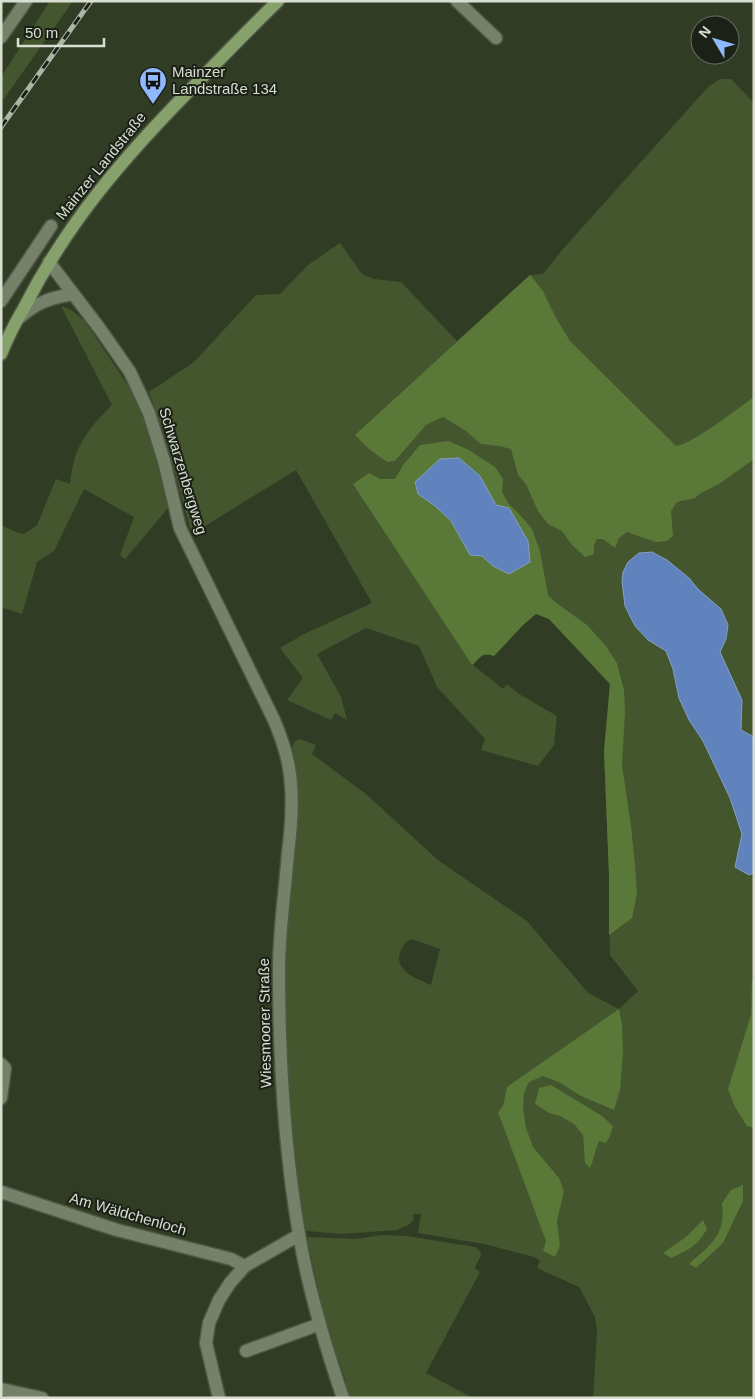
<svg xmlns="http://www.w3.org/2000/svg" width="755" height="1399" font-family="Helvetica,sans-serif">
  <rect width="100%" height="100%" fill="#313c25"/>
  <g fill="#43562e" fill-rule="evenodd">
    <path d="M 50,1 L 73,1 L 1,103 L 1,77 Z"/>
    <path d="M 720,79 L 731,79 L 754,103 L 754,1398 L 593,1398 L 597,1331 L 595,1317 L 579,1287 L 537,1268 L 540,1261 L 534,1257 L 484,1244 L 418,1233 L 421,1214 L 413,1214 L 414,1219 L 410,1224 L 397,1230 L 341,1234 L 308,1231 L 303,1229 L 285,1073 L 283,984 L 297,785 L 292,748 L 294,742 L 300,739 L 316,745 L 312,754 L 366,794 L 439,861 L 527,921 L 588,993 L 619,1009 L 638,991 L 610,955 L 609,875 L 604,751 L 610,684 L 549,619 L 536,614 L 524,624 L 494,656 C 482,652 481,657 473,665 L 503,689 L 507,684 L 519,694 L 557,716 L 554,745 L 538,766 L 481,750 L 485,739 L 437,687 L 419,646 L 366,628 L 317,654 L 341,697 L 347,720 L 335,713 L 331,720 L 287,700 L 303,678 L 280,648 L 304,634 L 372,603 L 296,470 L 192,534 L 163,430 L 149,392 L 194,362 L 256,295 L 280,294 L 308,265 L 340,243 L 362,274 L 374,279 L 401,282 L 457,341 L 530,275 L 543,274 L 563,249 L 708,87 ZM 412,939 L 440,949 L 431,985 C 416,979 392,970 401,950 C 403,945 407,941 412,939 Z"/>
    <path d="M 61,306 L 71,310 L 84,320 L 131,390 L 150,434 L 168,508 L 125,559 L 120,555 L 134,517 L 84,489 L 54,551 L 37,562 L 22,614 L 1,607 L 1,525 L 18,533 L 24,534 L 37,525 L 56,479 L 70,484 C 71,476 72,468 74,461 C 80,438 96,421 112,405 Z"/>
    <path d="M 381,1235 L 407,1236 L 475,1247 C 487,1254 477,1260 475,1268 L 480,1272 L 426,1373 L 473,1398 L 347,1398 L 342,1384 L 346,1382 L 339,1361 L 333,1358 L 311,1256 L 307,1257 L 304,1240 L 309,1237 L 357,1239 Z"/>
  </g>
  <g fill="#5a7837" fill-rule="evenodd">
    <path d="M 530,275 L 543,291 L 556,318 L 570,341 L 676,446 C 693,444 738,408 754,397 L 754,459 L 719,484 L 701,493 L 695,498 L 677,502 L 671,511 L 673,536 L 667,541 L 656,542 L 627,532 L 619,538 L 615,548 L 603,539 L 597,539 L 594,545 L 594,554 L 585,557 L 572,545 L 562,531 L 548,524 L 538,511 L 526,484 L 518,475 L 511,449 L 499,446 L 481,444 L 466,431 L 443,417 L 426,425 L 395,461 L 387,462 L 369,449 L 355,435 Z"/>
    <path d="M 448,441 L 469,450 L 495,467 L 503,479 L 502,492 L 508,503 L 521,516 L 532,529 L 540,551 L 548,595 L 555,602 L 587,625 L 605,645 L 617,663 L 624,690 L 625,712 L 622,765 L 631,826 L 635,865 L 637,893 L 632,918 L 609,935 L 609,875 L 604,751 L 610,684 L 549,619 L 536,614 L 524,624 L 494,656 C 482,652 481,657 472,665 L 353,484 L 369,473 L 380,479 L 395,479 L 403,465 L 420,445 ZM 489,492 L 496,505 L 518,527 L 528,541 L 493,566 L 482,556 L 471,555 L 451,521 L 435,506 L 418,494 Z"/>
    <path d="M 752,981 L 754,981 L 754,1128 L 747,1126 L 735,1107 L 728,1089 L 751,1015 Z"/>
    <path d="M 619,1009 L 622,1025 L 623,1053 L 620,1090 L 614,1110 L 579,1095 L 561,1083 L 543,1076 L 529,1082 L 524,1093 L 523,1107 L 526,1128 L 533,1147 L 559,1178 L 564,1191 L 557,1221 L 560,1246 L 555,1257 L 543,1251 L 546,1241 L 498,1112 L 503,1106 L 507,1087 Z"/>
    <path d="M 551,1085 L 602,1116 L 613,1126 L 610,1136 L 606,1143 L 599,1141 C 595,1150 594,1159 590,1168 L 585,1163 L 583,1135 L 574,1124 L 560,1116 L 549,1113 L 535,1104 L 539,1088 Z"/>
    <path d="M 743,1185 L 743,1201 L 723,1243 L 696,1268 L 689,1264 C 711,1244 726,1235 722,1203 L 731,1190 Z"/>
    <path d="M 703,1220 L 707,1229 C 696,1247 690,1249 671,1258 L 663,1253 L 686,1237 Z"/>
  </g>
  <g fill="#6083be" stroke="#849fc4">
    <path d="M 459,458 L 480,476 L 496,505 L 509,508 L 528,541 L 530,562 L 509,574 L 493,566 L 482,556 L 470,555 L 451,521 L 435,506 L 418,494 L 415,482 L 440,459 Z"/>
    <path d="M 652,552 L 667,560 L 689,578 L 698,589 L 721,609 L 728,625 L 726,639 L 720,652 L 742,700 L 741,730 L 754,737 L 754,873 L 749,875 L 735,867 L 742,834 L 730,798 L 703,741 L 689,720 L 679,698 L 673,669 L 666,651 L 648,640 L 635,626 L 625,606 L 622,581 L 623,572 L 628,562 L 639,553 Z"/>
  </g>
  <g fill="none" stroke-linecap="round" stroke-linejoin="round">
    <defs>
      <g id="minor">
        <path d="M 457,1 L 496,38"/>
        <path d="M 1,37 L 26,1"/>
        <path d="M 49,262 L 100,329 L 130,372 L 149,413 L 164,461 L 180,528 L 274,720 C 283,741 290,762 291,785 C 293,808 291,830 288,853 C 285,892 279,931 279,970 C 279,1058 284,1147 299,1234 C 308,1289 325,1345 343,1398"/>
        <path d="M 1,301 L 51,226"/>
        <path d="M 19,318 C 37,302 50,298 73,294"/>
        <path d="M 1,1064 L 5,1068 L 1,1098"/>
        <path d="M 1,1192 L 117,1230 L 231,1259 L 245,1266"/>
        <path d="M 246,1351 L 320,1324"/>
        <path d="M 1,1389 L 42,1398"/>
        <path d="M 219,1398 L 206,1343 L 209,1323 L 219,1300 L 230,1283 L 245,1266 L 299,1235"/>
      </g>
      <path id="major" d="M 1,354 C 8,337 16,321 25,306 C 68,222 124,157 190,90 C 219,60 248,30 278,1"/>
    </defs>
    <use href="#minor" stroke="#4e5744" stroke-width="15"/>
    <use href="#major" stroke="#4e5744" stroke-width="15"/>
    <use href="#minor" stroke="#758269" stroke-width="12"/>
    <use href="#major" stroke="#87a16c" stroke-width="12"/>
    <defs>
      <path id="rail" d="M 1,127 L 91,1"/>
    </defs>
    <use href="#rail" stroke="#adb5a5" stroke-width="5"/>
    <use href="#rail" stroke="#1c2117" stroke-width="3" stroke-dasharray="9" stroke-linecap="butt"/>
  </g>
  <defs>
    <symbol id="bus-pin" viewBox="-11 -11 22 30"><path d="M0 17L-7.5 6A9.5 9.5 0 1 1 7.5 6Z" fill="#8fb8fd" stroke="#1c2117"/><path d="M-5-6H5V4H4V6H2V4H-2V6H-4V4H-5ZM-3.5-4V0h7V-4ZM-3.5 1.2v1.5H-2V1.2ZM2 1.2v1.5H3.5V1.2Z" fill="#111"/></symbol>
  </defs>
  <g fill-rule="evenodd">
    <use href="#bus-pin" x="137" y="65" width="32" height="43"/>
  </g>
  <g text-anchor="middle" stroke-width="4" stroke-linejoin="round" paint-order="stroke">
    <g font-size="15" fill="#d8dfd1" stroke="#1c2117" text-anchor="start">
      <text x="172" y="77">Mainzer<tspan x="172" dy="17">Landstraße 134</tspan></text>
    </g>
    <g font-size="15" fill="#d8dfd1" stroke="#1c2117">
      <text transform="translate(101 166) rotate(-51)" y="5">Mainzer Landstraße</text>
      <text transform="translate(183 471) rotate(73)" y="5">Schwarzenbergweg</text>
      <text transform="translate(265 1023) rotate(-91)" y="5">Wiesmoorer Straße</text>
      <text transform="translate(128 1214) rotate(16)" y="5">Am Wäldchenloch</text>
    </g>
  </g>
  <rect width="755" height="1399" fill="none" stroke="#d8dfd1" stroke-width="5"/>
  <g transform="translate(715 40) rotate(308)"><circle r="24" fill="#1c2117" stroke="#676d61"/>
  <path d="M0-4L9 19L0 12L-9 19Z" fill="#8fb8fd"/>
  <text y="-8" font-size="14" font-weight="bold" text-anchor="middle" fill="#d8dfd1">N</text>
  </g>
  <path d="M18 38v8h86v-8" fill="none" stroke="#d8dfd1" stroke-width="2.5"/>
  <text x="25" y="38" font-size="15" fill="#d8dfd1" stroke="#1c2117" stroke-width="4" paint-order="stroke">50 m</text>
</svg>
